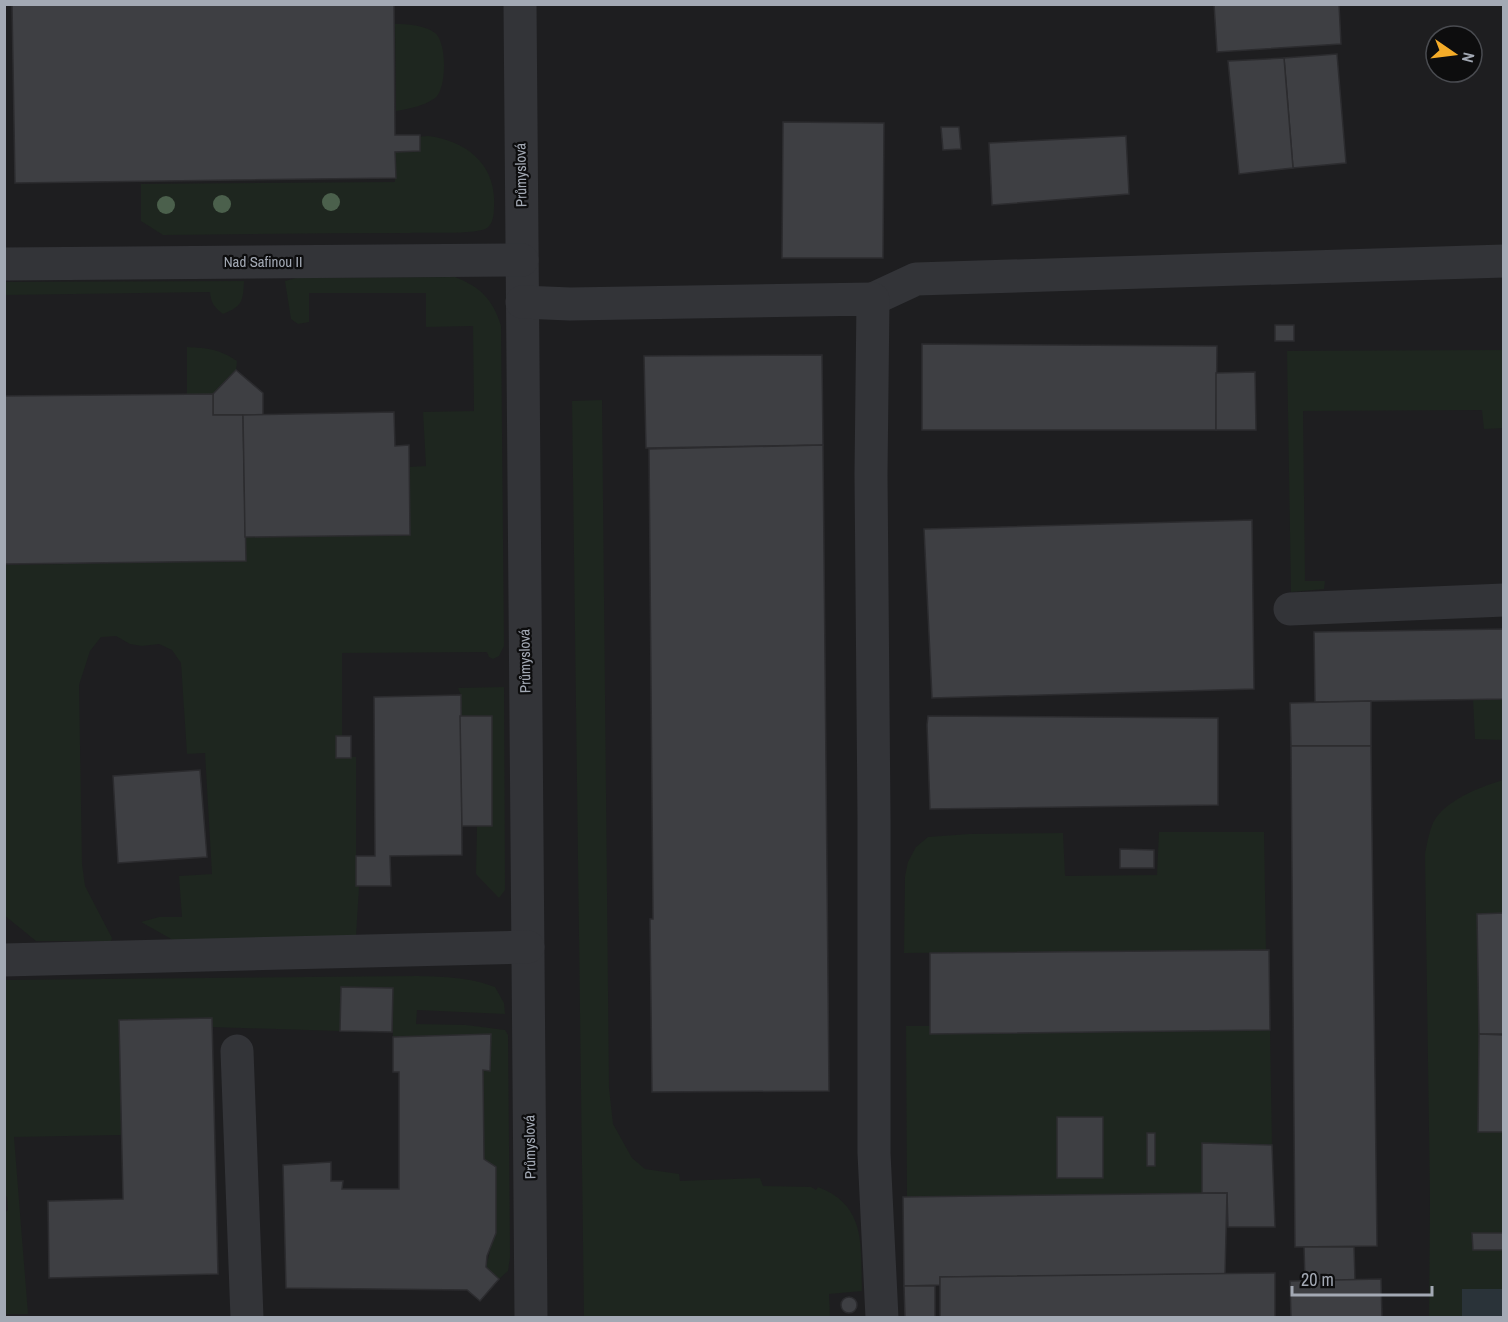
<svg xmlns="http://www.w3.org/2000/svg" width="1508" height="1322" font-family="'Archivo Narrow',sans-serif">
  <rect width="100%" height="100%" fill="#121213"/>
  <path fill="#1e1e20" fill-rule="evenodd" d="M 5,5 L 1503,5 L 1503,1317 L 5,1318 ZM 1436,36 L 1472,36 L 1472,72 L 1436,72 Z"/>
  <g fill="#1e261f">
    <path d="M 395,24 C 407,24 425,25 435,33 C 447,42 447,89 435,98 C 424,106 409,109 396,111 Z"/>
    <path d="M 428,136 C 467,141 497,165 494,207 C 494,214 493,224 487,228 C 476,235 425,232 410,233 C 327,233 245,234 163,235 L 141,221 L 141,184 L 395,182 L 395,152 L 420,151 L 417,137 Z"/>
    <path d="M 455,277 C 480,287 493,299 501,326 L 504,646 L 499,656 L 493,659 L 489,657 L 487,652 L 342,653 L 342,736 L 336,736 L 336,757 L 356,757 L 356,856 L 359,888 L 356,936 L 173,940 L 141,922 L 159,917 L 182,917 L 179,876 L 212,874 L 205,753 L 187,754 L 181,663 L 172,650 L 159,644 L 142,646 L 130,644 L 116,636 L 101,637 L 90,651 L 79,685 L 82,864 L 85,886 L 112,938 L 111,941 L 36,941 L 4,915 L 5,565 L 245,561 L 245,537 L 410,535 L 409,467 L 426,466 L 423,412 L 474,411 L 473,326 L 426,327 L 426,293 L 309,293 L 309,322 L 298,324 L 291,319 L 285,281 L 296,278 Z"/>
    <path d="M 244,281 C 243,301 243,306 223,314 C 214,307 211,303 210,292 L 5,295 L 5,282 Z"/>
    <path d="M 187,347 C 208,348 219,349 237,361 L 236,370 L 213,394 L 187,394 Z"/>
    <path d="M 1503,350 L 1503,428 L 1484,429 L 1482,410 L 1303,411 L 1305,581 L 1325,581 L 1324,589 L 1291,592 L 1287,351 Z"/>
    <path d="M 602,400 L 609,1088 L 613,1124 L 632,1158 L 645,1169 L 679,1174 L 680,1181 L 760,1178 L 763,1186 L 811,1187 L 816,1190 L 818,1187 C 868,1206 860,1247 862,1291 L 829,1294 L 830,1317 L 584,1317 L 572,401 Z"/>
    <path d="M 504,687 L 505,890 L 499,898 L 476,874 L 477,826 L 492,826 L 492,716 L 458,716 L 461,695 L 458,688 Z"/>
    <path d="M 1503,698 L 1503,740 L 1475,739 L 1473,699 Z"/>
    <path d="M 1503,780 L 1503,1289 L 1462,1289 L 1462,1317 L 1429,1317 L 1430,1200 L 1425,854 C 1427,844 1429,832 1433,823 C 1445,800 1480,787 1503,780 Z"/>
    <path d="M 1159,832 L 1264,832 L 1266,950 L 904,953 L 905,877 L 908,862 L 916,847 L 928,837 L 969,834 L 1063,833 L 1065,876 L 1157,875 Z"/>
    <path d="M 418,976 C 447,977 468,977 495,987 L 504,1003 L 505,1014 L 417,1010 L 416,1024 L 466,1025 L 505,1030 L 508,1035 L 510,1257 L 508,1271 L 499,1279 L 486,1267 L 494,1235 L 496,1167 L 484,1159 L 483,1070 L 490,1070 L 491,1035 L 393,1037 L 393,989 L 342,987 L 340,1031 L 212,1027 L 212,1018 L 120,1020 L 121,1135 L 14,1137 L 28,1314 L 5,1314 L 4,1213 L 8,1210 L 7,1197 L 4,1195 L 4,980 Z"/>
    <path d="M 906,1026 L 930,1026 L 930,1034 L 1270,1030 L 1272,1145 L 1202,1143 L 1202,1193 L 907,1197 Z"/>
  </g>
  <rect fill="#2a3339" x="1462" y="1289" width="41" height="28"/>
  <g fill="#3e3f43" stroke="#2c2c2f" stroke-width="1.5">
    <path d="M 12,4 L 394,4 L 395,135 L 420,135 L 420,151 L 395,152 L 396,178 L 15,183 Z"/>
    <path d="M 1214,4 L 1339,4 L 1341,44 L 1217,52 Z"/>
    <path d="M 1337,54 L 1346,163 L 1293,168 L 1284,58 Z"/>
    <path d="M 1284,58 L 1293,168 L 1239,174 L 1228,61 Z"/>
    <path d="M 783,122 L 884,123 L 883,258 L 782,258 Z"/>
    <path d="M 941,127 L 959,127 L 961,149 L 943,150 Z"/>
    <path d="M 1126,136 L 1129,194 L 992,205 L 989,143 Z"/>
    <rect x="1275" y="325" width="19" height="16"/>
    <path d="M 922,344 L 1217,346 L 1216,430 L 922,430 Z"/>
    <path d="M 822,355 L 823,445 L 646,448 L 644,356 Z"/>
    <path d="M 236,370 L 263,393 L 263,415 L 213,415 L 213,394 Z"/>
    <path d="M 1255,372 L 1256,430 L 1216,430 L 1216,373 Z"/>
    <path d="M 213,394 L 213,415 L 243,415 L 246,561 L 5,564 L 4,396 Z"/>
    <path d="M 394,412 L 395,446 L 409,445 L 410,535 L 245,537 L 243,415 Z"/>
    <path d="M 823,445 L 829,1091 L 652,1092 L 650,919 L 653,919 L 649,449 Z"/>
    <path d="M 1252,520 L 1254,689 L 932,698 L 924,529 Z"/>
    <path d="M 1504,629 L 1504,699 L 1315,702 L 1314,632 Z"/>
    <path d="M 461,695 L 462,855 L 390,856 L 391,886 L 356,886 L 356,856 L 375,856 L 374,697 Z"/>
    <path d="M 1371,701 L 1371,746 L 1291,746 L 1290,703 Z"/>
    <path d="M 460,716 L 492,716 L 492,826 L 462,826 Z"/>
    <path d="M 928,716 L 1218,718 L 1218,805 L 930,809 L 927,725 Z"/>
    <rect x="336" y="736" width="15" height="22"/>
    <path d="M 1291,746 L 1371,746 L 1377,1246 L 1295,1247 Z"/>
    <path d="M 200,770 L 207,857 L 118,863 L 113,776 Z"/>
    <path d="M 1120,849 L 1154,850 L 1154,868 L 1120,868 Z"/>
    <path d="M 1504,913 L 1504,1034 L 1479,1034 L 1477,914 Z"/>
    <path d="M 1269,950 L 1270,1030 L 930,1034 L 930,953 Z"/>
    <path d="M 341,987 L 393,988 L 392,1032 L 340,1031 Z"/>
    <path d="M 212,1018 L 218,1274 L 49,1278 L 48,1201 L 123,1199 L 119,1020 Z"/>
    <path d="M 491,1034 L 490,1071 L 483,1070 L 484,1159 L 496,1167 L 496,1233 L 487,1256 L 486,1267 L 499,1279 L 480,1301 L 467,1290 L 286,1288 L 283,1165 L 331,1162 L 331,1181 L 343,1181 L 342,1189 L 399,1189 L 399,1072 L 393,1072 L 393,1037 Z"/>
    <path d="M 1479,1034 L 1504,1035 L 1504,1132 L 1478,1132 Z"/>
    <rect x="1057" y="1117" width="46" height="61"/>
    <rect x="1147" y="1133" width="8" height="33"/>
    <path d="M 1202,1143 L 1272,1145 L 1275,1227 L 1228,1227 L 1227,1193 L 1202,1193 Z"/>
    <path d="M 1227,1193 L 1225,1274 L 940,1277 L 940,1285 L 904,1286 L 903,1197 Z"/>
    <path d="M 1472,1233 L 1504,1233 L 1504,1250 L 1473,1250 Z"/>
    <path d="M 1304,1247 L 1354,1247 L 1355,1280 L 1305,1281 Z"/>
    <path d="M 1275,1273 L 1275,1318 L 940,1318 L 940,1277 Z"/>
    <path d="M 1381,1279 L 1382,1318 L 1291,1318 L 1290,1281 Z"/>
    <path d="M 904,1286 L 935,1286 L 935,1318 L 905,1318 Z"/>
    <circle cx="849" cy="1305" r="8"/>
  </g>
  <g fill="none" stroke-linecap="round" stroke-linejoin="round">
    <g stroke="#333438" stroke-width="33">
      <path d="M 520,4 L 531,1318"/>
      <path d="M 4,264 L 522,260"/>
      <path d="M 873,299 L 916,279 L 1504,261"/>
      <path d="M 522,302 L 570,304 L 873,299 L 871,474 L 874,819 L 874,1153 L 882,1318"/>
      <path d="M 1290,609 L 1504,600"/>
      <path d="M 4,960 L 528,947"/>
      <path d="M 237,1051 L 247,1318"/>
    </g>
  </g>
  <g fill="#4b604c">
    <circle cx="331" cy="202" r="9"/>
    <circle cx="222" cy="204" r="9"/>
    <circle cx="166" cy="205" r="9"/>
  </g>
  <g text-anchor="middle" stroke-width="4.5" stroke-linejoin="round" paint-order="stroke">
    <g font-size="15" fill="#a3a9b4" stroke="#0d0d0e">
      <text transform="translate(521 175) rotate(-91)" y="5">Průmyslová</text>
      <text x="263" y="267">Nad Safinou II</text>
      <text transform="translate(525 661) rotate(-91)" y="5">Průmyslová</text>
      <text transform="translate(530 1147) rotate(-91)" y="5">Průmyslová</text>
    </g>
  </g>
  <rect width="1508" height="1322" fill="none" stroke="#a3a9b4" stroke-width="12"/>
  <g transform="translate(1454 54) rotate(104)"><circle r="28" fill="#0d0d0e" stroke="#494b50" stroke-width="1.5"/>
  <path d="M0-4.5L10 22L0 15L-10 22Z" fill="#f4ac29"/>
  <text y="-9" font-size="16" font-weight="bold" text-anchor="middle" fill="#a3a9b4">N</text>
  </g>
  <path d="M1292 1286v9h140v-9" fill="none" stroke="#a3a9b4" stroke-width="3"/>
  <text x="1301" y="1286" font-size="18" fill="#a3a9b4" stroke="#0d0d0e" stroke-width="4.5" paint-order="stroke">20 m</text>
</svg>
